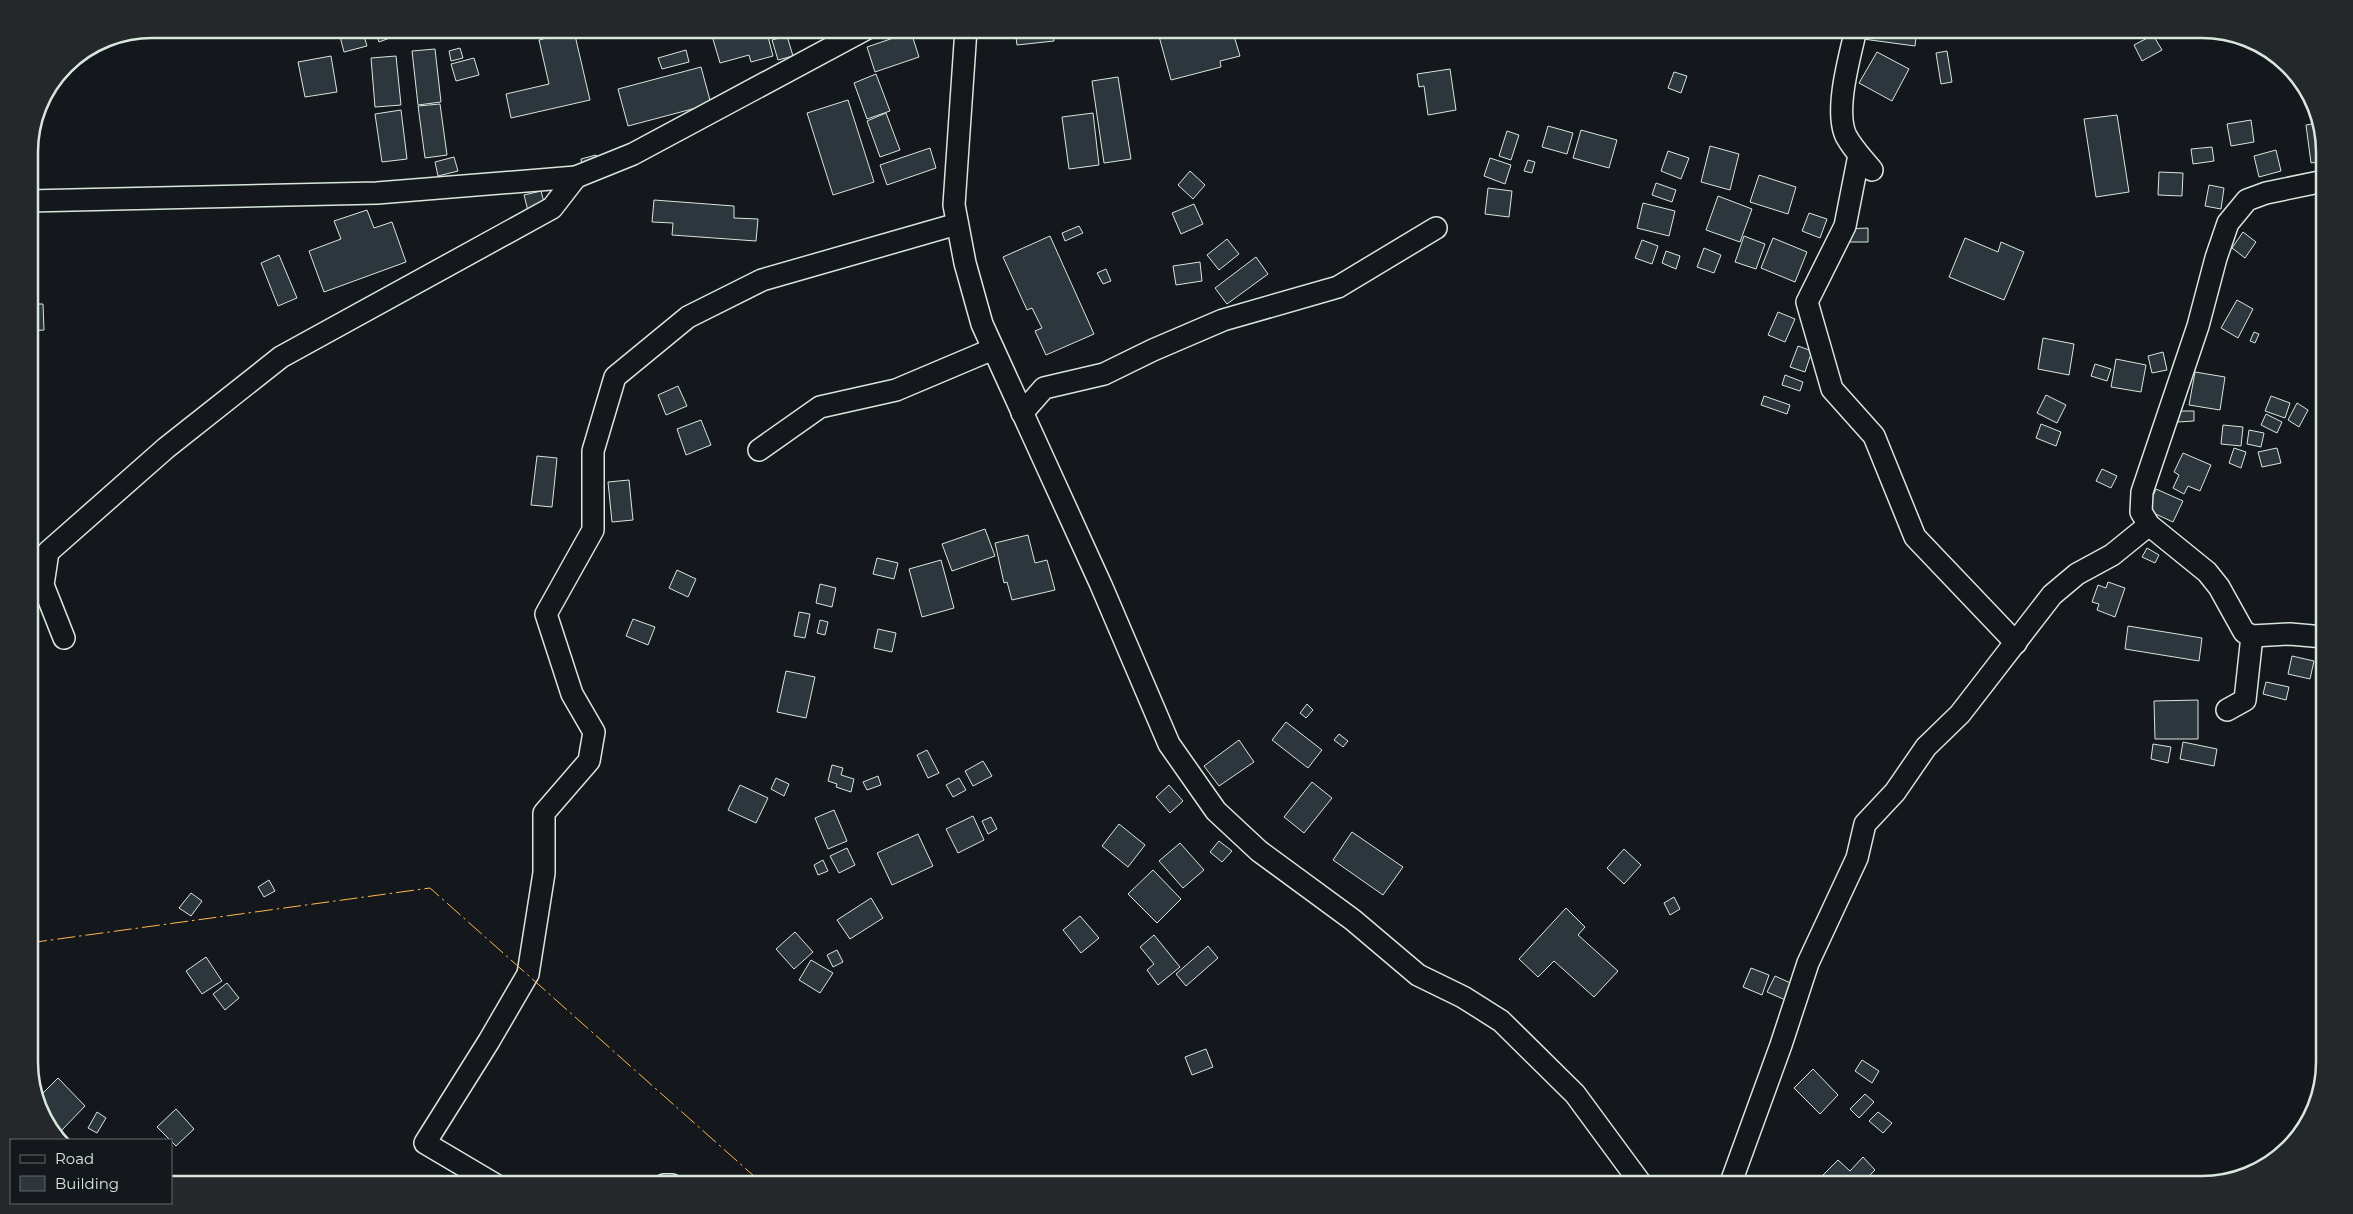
<svg xmlns="http://www.w3.org/2000/svg" width="2353" height="1214" font-family="Montserrat,sans-serif">
  <rect width="100%" height="100%" fill="#14181c"/>
  <g fill="#2c363c" stroke="#d8e6dc">
    <path d="M 338,29 L 362,29 L 367,46 L 344,52 Z"/>
    <path d="M 374,29 L 401,29 L 403,33 L 379,42 Z"/>
    <path d="M 654,29 L 671,29 L 671,30 L 656,34 Z"/>
    <path d="M 710,29 L 766,29 L 773,56 L 751,62 L 749,55 L 720,63 Z"/>
    <path d="M 1032,29 L 1053,29 L 1054,41 L 1017,45 L 1015,30 Z"/>
    <path d="M 1157,29 L 1232,29 L 1240,56 L 1220,61 L 1221,67 L 1171,80 Z"/>
    <path d="M 1864,29 L 1917,29 L 1915,46 L 1863,39 Z"/>
    <path d="M 574,31 L 590,100 L 511,118 L 506,94 L 549,84 L 539,40 Z"/>
    <path d="M 911,32 L 919,57 L 875,72 L 867,47 Z"/>
    <path d="M 2153,35 L 2162,50 L 2142,61 L 2134,45 Z"/>
    <path d="M 787,36 L 793,56 L 778,60 L 772,40 Z"/>
    <path d="M 460,48 L 463,58 L 451,61 L 449,51 Z"/>
    <path d="M 435,49 L 441,102 L 418,105 L 412,51 Z"/>
    <path d="M 686,50 L 689,62 L 662,69 L 658,58 Z"/>
    <path d="M 1947,51 L 1952,82 L 1941,84 L 1936,53 Z"/>
    <path d="M 1877,52 L 1909,69 L 1892,101 L 1859,83 Z"/>
    <path d="M 331,56 L 337,92 L 305,97 L 298,62 Z"/>
    <path d="M 396,56 L 401,105 L 375,107 L 371,58 Z"/>
    <path d="M 474,58 L 479,75 L 456,81 L 451,64 Z"/>
    <path d="M 701,67 L 711,104 L 628,126 L 618,89 Z"/>
    <path d="M 1450,69 L 1456,110 L 1428,115 L 1424,86 L 1419,87 L 1417,74 Z"/>
    <path d="M 1674,72 L 1687,76 L 1681,93 L 1668,88 Z"/>
    <path d="M 876,74 L 890,111 L 867,119 L 854,83 Z"/>
    <path d="M 1118,77 L 1131,159 L 1104,163 L 1092,81 Z"/>
    <path d="M 848,100 L 874,182 L 833,195 L 807,113 Z"/>
    <path d="M 440,104 L 447,155 L 425,158 L 418,106 Z"/>
    <path d="M 401,110 L 407,159 L 382,162 L 375,114 Z"/>
    <path d="M 886,113 L 900,150 L 880,157 L 867,121 Z"/>
    <path d="M 1093,113 L 1099,165 L 1069,169 L 1062,117 Z"/>
    <path d="M 2117,115 L 2129,192 L 2096,197 L 2084,119 Z"/>
    <path d="M 2251,120 L 2254,142 L 2231,146 L 2227,124 Z"/>
    <path d="M 2317,123 L 2324,144 L 2324,161 L 2311,163 L 2306,125 Z"/>
    <path d="M 1548,126 L 1573,133 L 1567,154 L 1542,147 Z"/>
    <path d="M 1581,130 L 1617,140 L 1609,168 L 1573,158 Z"/>
    <path d="M 1507,131 L 1519,135 L 1511,160 L 1499,156 Z"/>
    <path d="M 1710,146 L 1739,154 L 1730,190 L 1701,182 Z"/>
    <path d="M 2212,147 L 2214,161 L 2193,164 L 2191,149 Z"/>
    <path d="M 930,148 L 936,168 L 887,185 L 880,165 Z"/>
    <path d="M 2276,150 L 2281,171 L 2259,177 L 2254,156 Z"/>
    <path d="M 1668,151 L 1689,158 L 1681,179 L 1661,171 Z"/>
    <path d="M 596,155 L 598,162 L 582,166 L 581,159 Z"/>
    <path d="M 454,157 L 458,171 L 438,176 L 435,162 Z"/>
    <path d="M 1490,158 L 1511,165 L 1505,184 L 1484,176 Z"/>
    <path d="M 1528,160 L 1535,162 L 1532,173 L 1524,171 Z"/>
    <path d="M 1190,171 L 1205,185 L 1193,199 L 1178,185 Z"/>
    <path d="M 2159,172 L 2183,173 L 2182,196 L 2158,195 Z"/>
    <path d="M 1759,175 L 1796,187 L 1788,214 L 1750,202 Z"/>
    <path d="M 1656,183 L 1676,190 L 1672,202 L 1652,195 Z"/>
    <path d="M 2209,185 L 2224,188 L 2221,209 L 2205,206 Z"/>
    <path d="M 1488,188 L 1512,191 L 1509,217 L 1485,214 Z"/>
    <path d="M 541,191 L 545,206 L 528,211 L 524,195 Z"/>
    <path d="M 1718,196 L 1752,209 L 1740,242 L 1706,230 Z"/>
    <path d="M 654,200 L 734,206 L 734,218 L 758,219 L 756,241 L 672,235 L 673,223 L 652,222 Z"/>
    <path d="M 1643,203 L 1675,211 L 1669,236 L 1637,228 Z"/>
    <path d="M 1194,204 L 1203,224 L 1181,234 L 1172,213 Z"/>
    <path d="M 367,210 L 374,228 L 392,222 L 406,262 L 324,292 L 309,251 L 341,239 L 334,221 Z"/>
    <path d="M 1809,213 L 1827,219 L 1820,238 L 1802,231 Z"/>
    <path d="M 1079,226 L 1083,233 L 1065,241 L 1062,233 Z"/>
    <path d="M 1868,228 L 1868,242 L 1844,242 L 1844,229 Z"/>
    <path d="M 2243,232 L 2256,242 L 2245,258 L 2232,248 Z"/>
    <path d="M 1050,236 L 1094,334 L 1046,355 L 1035,331 L 1042,328 L 1032,308 L 1027,310 L 1003,257 Z"/>
    <path d="M 1744,236 L 1765,244 L 1756,269 L 1735,262 Z"/>
    <path d="M 1773,238 L 1807,252 L 1795,282 L 1761,268 Z"/>
    <path d="M 1965,238 L 1998,252 L 2001,242 L 2024,252 L 2004,300 L 1949,277 Z"/>
    <path d="M 1227,239 L 1239,254 L 1219,270 L 1207,255 Z"/>
    <path d="M 1642,240 L 1658,246 L 1652,264 L 1635,258 Z"/>
    <path d="M 2324,246 L 2324,275 L 2317,248 Z"/>
    <path d="M 1704,248 L 1721,255 L 1714,273 L 1697,267 Z"/>
    <path d="M 1666,251 L 1680,256 L 1676,269 L 1662,263 Z"/>
    <path d="M 279,255 L 297,298 L 278,306 L 261,263 Z"/>
    <path d="M 1256,257 L 1268,274 L 1227,304 L 1215,288 Z"/>
    <path d="M 1200,262 L 1202,281 L 1176,285 L 1173,266 Z"/>
    <path d="M 1106,269 L 1111,281 L 1103,284 L 1097,273 Z"/>
    <path d="M 2237,300 L 2253,309 L 2238,338 L 2221,328 Z"/>
    <path d="M 29,304 L 43,304 L 44,330 L 29,331 Z"/>
    <path d="M 1778,312 L 1795,319 L 1785,342 L 1768,335 Z"/>
    <path d="M 2254,332 L 2259,334 L 2255,343 L 2250,341 Z"/>
    <path d="M 2043,338 L 2074,344 L 2069,375 L 2038,369 Z"/>
    <path d="M 1798,346 L 1812,351 L 1805,372 L 1790,367 Z"/>
    <path d="M 2163,352 L 2167,370 L 2152,373 L 2148,356 Z"/>
    <path d="M 2116,359 L 2146,365 L 2141,392 L 2111,387 Z"/>
    <path d="M 2095,364 L 2111,369 L 2107,381 L 2091,376 Z"/>
    <path d="M 2195,372 L 2225,377 L 2220,410 L 2189,405 Z"/>
    <path d="M 1785,375 L 1803,382 L 1800,391 L 1782,385 Z"/>
    <path d="M 678,386 L 687,406 L 666,415 L 658,395 Z"/>
    <path d="M 2046,395 L 2066,405 L 2057,423 L 2037,413 Z"/>
    <path d="M 1764,396 L 1790,405 L 1787,414 L 1761,405 Z"/>
    <path d="M 2271,396 L 2290,403 L 2285,418 L 2265,411 Z"/>
    <path d="M 2297,403 L 2308,410 L 2299,427 L 2288,420 Z"/>
    <path d="M 2178,411 L 2194,411 L 2194,421 L 2178,422 Z"/>
    <path d="M 2266,414 L 2282,422 L 2277,433 L 2261,425 Z"/>
    <path d="M 701,420 L 711,445 L 686,455 L 677,429 Z"/>
    <path d="M 2041,424 L 2061,432 L 2056,446 L 2036,438 Z"/>
    <path d="M 2223,425 L 2243,427 L 2241,446 L 2221,444 Z"/>
    <path d="M 2249,430 L 2264,433 L 2261,447 L 2247,444 Z"/>
    <path d="M 2234,448 L 2246,452 L 2241,468 L 2229,463 Z"/>
    <path d="M 2277,448 L 2281,463 L 2262,467 L 2258,452 Z"/>
    <path d="M 2183,453 L 2211,465 L 2200,491 L 2188,486 L 2184,494 L 2173,488 L 2179,475 L 2174,472 Z"/>
    <path d="M 537,456 L 557,458 L 552,507 L 531,505 Z"/>
    <path d="M 2102,469 L 2117,476 L 2111,488 L 2096,481 Z"/>
    <path d="M 629,480 L 633,520 L 612,522 L 608,482 Z"/>
    <path d="M 2156,489 L 2183,501 L 2173,522 L 2147,510 Z"/>
    <path d="M 985,529 L 995,556 L 952,571 L 942,544 Z"/>
    <path d="M 1028,535 L 1035,563 L 1047,560 L 1055,590 L 1012,600 L 1007,582 L 1004,583 L 995,543 Z"/>
    <path d="M 2147,548 L 2159,555 L 2155,563 L 2142,557 Z"/>
    <path d="M 877,558 L 898,563 L 894,579 L 873,574 Z"/>
    <path d="M 941,560 L 954,608 L 922,617 L 909,569 Z"/>
    <path d="M 677,570 L 696,579 L 688,597 L 669,588 Z"/>
    <path d="M 2108,582 L 2125,588 L 2115,617 L 2097,610 L 2099,604 L 2092,602 L 2098,585 L 2106,588 Z"/>
    <path d="M 820,584 L 836,588 L 832,607 L 816,603 Z"/>
    <path d="M 799,612 L 810,614 L 805,638 L 794,636 Z"/>
    <path d="M 633,619 L 655,627 L 648,645 L 626,636 Z"/>
    <path d="M 820,620 L 828,622 L 825,635 L 817,633 Z"/>
    <path d="M 2128,626 L 2202,638 L 2199,661 L 2125,649 Z"/>
    <path d="M 878,629 L 896,633 L 892,652 L 874,648 Z"/>
    <path d="M 2292,656 L 2314,661 L 2310,679 L 2288,674 Z"/>
    <path d="M 786,671 L 815,677 L 806,718 L 777,712 Z"/>
    <path d="M 2266,682 L 2289,687 L 2286,700 L 2263,694 Z"/>
    <path d="M 2198,700 L 2198,739 L 2155,739 L 2154,701 Z"/>
    <path d="M 1307,704 L 1313,710 L 1306,718 L 1300,713 Z"/>
    <path d="M 1286,722 L 1322,750 L 1308,768 L 1272,740 Z"/>
    <path d="M 1339,734 L 1348,741 L 1343,747 L 1334,740 Z"/>
    <path d="M 1239,740 L 1254,762 L 1219,786 L 1204,766 Z"/>
    <path d="M 2183,742 L 2217,749 L 2214,766 L 2180,759 Z"/>
    <path d="M 2153,744 L 2171,747 L 2168,763 L 2151,759 Z"/>
    <path d="M 927,750 L 939,773 L 928,778 L 917,755 Z"/>
    <path d="M 983,761 L 992,776 L 973,786 L 965,771 Z"/>
    <path d="M 832,765 L 843,768 L 841,775 L 854,779 L 851,792 L 836,787 L 837,784 L 828,781 Z"/>
    <path d="M 878,776 L 881,785 L 867,790 L 863,782 Z"/>
    <path d="M 776,778 L 789,784 L 784,796 L 771,789 Z"/>
    <path d="M 959,778 L 966,790 L 953,797 L 946,785 Z"/>
    <path d="M 1312,782 L 1332,798 L 1304,833 L 1284,817 Z"/>
    <path d="M 740,785 L 768,798 L 756,823 L 728,810 Z"/>
    <path d="M 1169,785 L 1183,801 L 1170,813 L 1156,797 Z"/>
    <path d="M 834,810 L 847,841 L 828,849 L 815,818 Z"/>
    <path d="M 973,816 L 984,840 L 958,853 L 946,829 Z"/>
    <path d="M 991,817 L 997,829 L 988,834 L 982,821 Z"/>
    <path d="M 1119,824 L 1145,845 L 1128,867 L 1102,846 Z"/>
    <path d="M 1352,832 L 1403,867 L 1383,895 L 1333,860 Z"/>
    <path d="M 918,834 L 933,866 L 892,885 L 877,853 Z"/>
    <path d="M 1219,841 L 1232,851 L 1222,862 L 1210,852 Z"/>
    <path d="M 1180,843 L 1204,870 L 1183,888 L 1159,861 Z"/>
    <path d="M 847,848 L 855,865 L 839,873 L 830,856 Z"/>
    <path d="M 1624,849 L 1641,865 L 1624,884 L 1607,868 Z"/>
    <path d="M 823,860 L 828,871 L 818,875 L 814,865 Z"/>
    <path d="M 1153,870 L 1181,899 L 1157,923 L 1128,894 Z"/>
    <path d="M 269,880 L 275,891 L 264,897 L 258,887 Z"/>
    <path d="M 191,893 L 202,901 L 191,916 L 179,908 Z"/>
    <path d="M 1674,897 L 1680,909 L 1670,915 L 1664,903 Z"/>
    <path d="M 871,898 L 883,918 L 850,939 L 837,920 Z"/>
    <path d="M 1566,908 L 1585,927 L 1578,935 L 1618,971 L 1594,997 L 1554,961 L 1538,977 L 1519,959 Z"/>
    <path d="M 1080,916 L 1099,938 L 1081,953 L 1063,930 Z"/>
    <path d="M 795,932 L 813,952 L 794,969 L 776,949 Z"/>
    <path d="M 1154,935 L 1180,967 L 1158,985 L 1147,970 L 1154,964 L 1140,947 Z"/>
    <path d="M 1208,946 L 1218,958 L 1186,986 L 1176,974 Z"/>
    <path d="M 837,950 L 843,962 L 833,967 L 827,955 Z"/>
    <path d="M 206,957 L 222,981 L 202,994 L 186,971 Z"/>
    <path d="M 811,960 L 833,973 L 820,993 L 799,980 Z"/>
    <path d="M 1751,968 L 1769,975 L 1762,995 L 1743,987 Z"/>
    <path d="M 1775,976 L 1795,985 L 1788,1001 L 1767,992 Z"/>
    <path d="M 227,983 L 239,998 L 225,1010 L 213,994 Z"/>
    <path d="M 1206,1049 L 1213,1067 L 1192,1075 L 1185,1057 Z"/>
    <path d="M 1862,1060 L 1879,1071 L 1872,1083 L 1855,1071 Z"/>
    <path d="M 1813,1069 L 1838,1095 L 1820,1114 L 1794,1088 Z"/>
    <path d="M 58,1078 L 85,1106 L 61,1131 L 44,1113 L 38,1098 Z"/>
    <path d="M 1865,1094 L 1874,1102 L 1859,1118 L 1850,1109 Z"/>
    <path d="M 176,1109 L 194,1129 L 176,1146 L 157,1127 Z"/>
    <path d="M 97,1112 L 106,1118 L 97,1133 L 88,1128 Z"/>
    <path d="M 1878,1112 L 1892,1123 L 1883,1133 L 1869,1121 Z"/>
    <path d="M 1863,1157 L 1875,1170 L 1860,1185 L 1819,1185 L 1823,1181 L 1820,1178 L 1838,1160 L 1850,1171 Z"/>
    <path d="M 381,1175 L 392,1185 L 371,1185 Z"/>
  </g>
  <g fill="none" stroke-linecap="round" stroke-linejoin="round">
    <defs>
      <g id="minor">
        <path d="M 966,29 L 954,205 L 965,263 L 982,324 L 1101,585 L 1169,744 L 1216,811 L 1259,851 L 1353,920 L 1418,975 L 1463,997 L 1501,1021 L 1575,1094 L 1642,1185"/>
        <path d="M 1856,29 C 1850,56 1834,110 1846,136 C 1853,149 1863,159 1872,170"/>
        <path d="M 1859,155 L 1845,226 L 1807,302 L 1832,389 L 1874,436 L 1915,537 L 2016,643"/>
        <path d="M 2324,181 L 2266,193 L 2247,200 L 2228,223 L 2216,258 L 2198,326 L 2142,492 L 2141,512 L 2149,525 L 2207,572 L 2219,587 L 2244,632 L 2252,636 L 2290,634 L 2324,637"/>
        <path d="M 29,201 L 377,193 L 576,177 L 633,154 L 866,29"/>
        <path d="M 1022,413 L 1044,388 L 1104,374 L 1153,350 L 1223,320 L 1338,287 L 1436,228"/>
        <path d="M 759,450 L 820,407 L 896,390 L 993,349"/>
        <path d="M 64,638 L 43,585 L 48,552 L 166,448 L 281,357 L 552,208 L 576,177"/>
        <path d="M 2227,710 L 2245,700 L 2252,636"/>
        <path d="M 496,1185 L 425,1143 L 489,1041 L 528,974 L 544,873 L 544,813 L 589,761 L 594,732 L 572,694 L 546,614 L 593,530 L 593,451 L 615,377 L 688,317 L 762,280 L 957,224"/>
        <path d="M 664,1185 L 672,1185"/>
        <path d="M 1730,1185 L 1781,1045 L 1808,963 L 1857,858 L 1865,824 L 1895,792 L 1926,747 L 1960,714 L 2052,595 L 2077,574 L 2112,555 L 2149,525"/>
      </g>
    </defs>
    <use href="#minor" stroke="#d8e6dc" stroke-width="24"/>
    <use href="#minor" stroke="#14181c" stroke-width="21"/>
    <path stroke="#ffb74d" stroke-width="1" stroke-dasharray="18 4 2.5 4" stroke-linecap="butt" d="M 29,943 L 430,888 L 764,1185"/>
  </g>
  <path d="M0 0H2353V1214H0ZM152 38H2202A114 114 0 0 1 2316 152V1062A114 114 0 0 1 2202 1176H152A114 114 0 0 1 38 1062V152A114 114 0 0 1 152 38Z" fill="#24282b" fill-rule="evenodd"/>
  <path fill="none" stroke="#d8e6dc" stroke-width="2.5" d="M152 38H2202A114 114 0 0 1 2316 152V1062A114 114 0 0 1 2202 1176H152A114 114 0 0 1 38 1062V152A114 114 0 0 1 152 38Z"/>
  <rect x="10" y="1139" width="162" height="65" fill="#14181c" stroke="#626a69"/>
  <rect x="20" y="1155" width="25" height="8" fill="#14181c" stroke="#626a69"/>
  <text x="55" y="1164" font-size="15" fill="#d8e6dc">Road</text>
  <rect x="20" y="1176" width="25" height="15" fill="#2c363c" stroke="#626a69"/>
  <text x="55" y="1189" font-size="15" fill="#d8e6dc">Building</text>
</svg>
